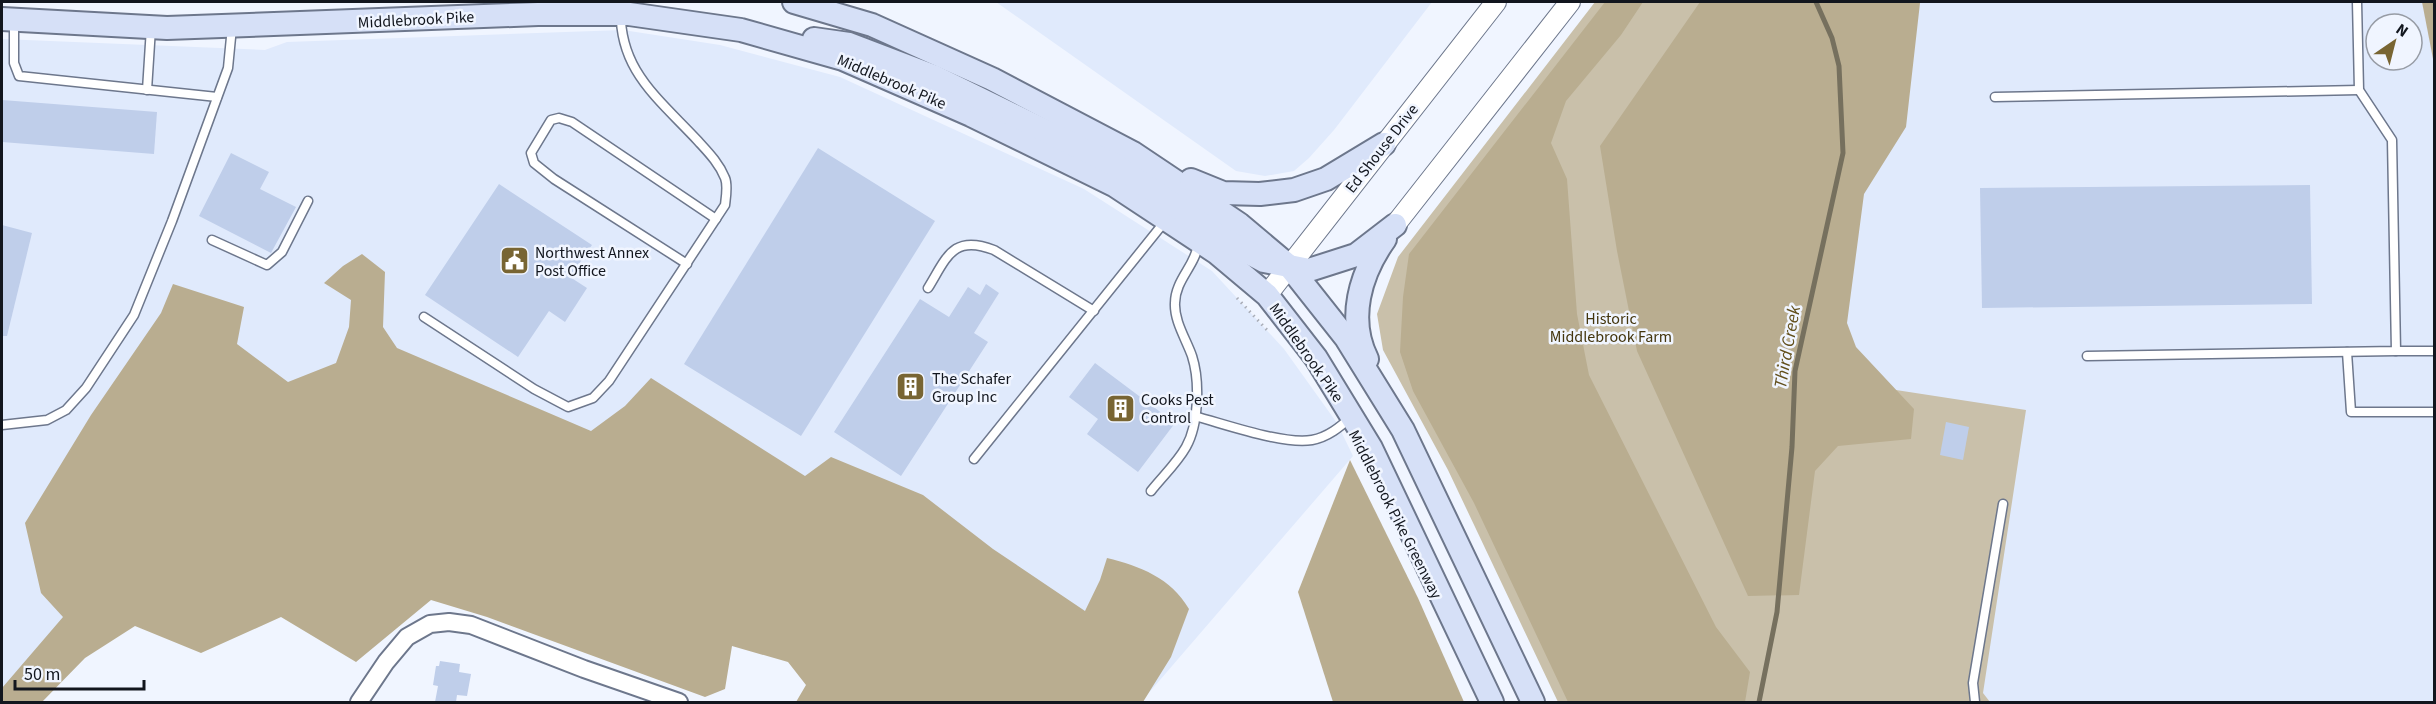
<svg xmlns="http://www.w3.org/2000/svg" width="2436" height="704" font-family="'Source Sans 3',sans-serif">
  <rect width="100%" height="100%" fill="#f0f5ff"/>
  <g fill="#e0eafc" fill-rule="evenodd">
    <path d="M 996,2 L 1432,2 L 1334,130 L 1309,158 L 1294,171 L 1265,176 L 1236,171 Z"/>
    <path d="M 1901,2 L 2434,2 L 2434,702 L 1990,702 L 1983,694 L 1817,378 ZM 2376,24 L 2412,24 L 2412,60 L 2376,60 Z"/>
    <path d="M 623,30 L 720,45 L 840,77 L 1084,189 L 1212,271 L 1284,349 L 1337,423 L 1353,456 L 1141,702 L 1081,702 L 305,419 L 2,702 L 2,39 L 265,50 L 287,42 Z"/>
  </g>
  <path fill="#c9c0aa" d="M 1595,2 L 1901,2 L 1853,187 L 1818,378 L 2026,410 L 1983,693 L 1990,702 L 1558,702 L 1448,470 L 1383,350 L 1377,314 L 1398,257 Z"/>
  <g fill="#b9ad90">
    <path d="M 1605,2 L 1643,2 L 1621,35 L 1566,101 L 1551,143 L 1567,179 L 1577,314 L 1589,375 L 1716,627 L 1750,672 L 1745,702 L 1568,702 L 1474,503 L 1413,391 L 1400,352 L 1403,297 L 1409,254 Z"/>
    <path d="M 1700,2 L 1920,3 L 1906,127 L 1864,194 L 1847,323 L 1856,347 L 1914,409 L 1911,439 L 1838,446 L 1815,471 L 1799,595 L 1748,596 L 1637,351 L 1617,251 L 1600,146 Z"/>
    <path d="M 2422,2 L 2434,2 L 2434,64 Z"/>
    <path d="M 362,254 L 385,272 L 383,327 L 397,348 L 591,431 L 625,406 L 651,378 L 805,476 L 831,457 L 923,495 L 993,549 L 1085,611 L 1100,580 L 1107,558 C 1140,566 1171,578 1189,609 L 1171,657 L 1143,702 L 796,702 L 806,685 L 788,662 L 732,646 L 725,689 L 705,697 L 487,617 L 431,600 L 356,662 L 281,617 L 201,653 L 135,626 L 85,658 L 42,702 L 2,702 L 2,688 L 63,617 L 41,593 L 25,523 L 91,415 L 161,313 L 173,284 L 244,307 L 237,344 L 288,382 L 336,363 L 349,327 L 351,300 L 324,283 L 343,266 Z"/>
    <path d="M 1350,460 L 1418,598 L 1464,702 L 1333,702 L 1298,592 Z"/>
  </g>
  <g fill="none" stroke-linecap="round" stroke-linejoin="round">
    <path stroke="#76705e" stroke-width="5" d="M 1759,702 L 1777,612 L 1792,447 L 1795,371 L 1843,153 L 1839,66 L 1832,38 L 1816,2"/>
  </g>
  <g fill="#bfceea">
    <path d="M 2,100 L 157,112 L 154,154 L 2,142 Z"/>
    <path d="M 818,148 L 935,221 L 801,436 L 684,364 Z"/>
    <path d="M 231,153 L 269,172 L 260,189 L 296,207 L 271,253 L 199,216 Z"/>
    <path d="M 499,184 L 592,245 L 570,277 L 587,288 L 565,322 L 549,311 L 518,357 L 425,295 Z"/>
    <path d="M 2310,185 L 2312,304 L 1982,308 L 1980,188 Z"/>
    <path d="M 2,225 L 32,233 L 7,336 L 2,336 Z"/>
    <path d="M 986,284 L 999,293 L 974,333 L 988,342 L 901,476 L 834,432 L 920,299 L 949,317 L 968,287 L 980,295 Z"/>
    <path d="M 1095,363 L 1175,423 L 1138,472 L 1087,434 L 1098,419 L 1069,397 Z"/>
    <path d="M 1946,422 L 1969,427 L 1963,460 L 1940,455 Z"/>
    <path d="M 440,661 L 460,664 L 459,672 L 471,674 L 467,696 L 457,695 L 456,702 L 435,702 L 438,686 L 433,685 L 436,666 L 439,666 Z"/>
  </g>
  <g fill="none" stroke-linecap="round" stroke-linejoin="round">
    <defs>
      <g id="service">
        <path d="M 14,21 L 14,63 L 19,76 L 217,97"/>
        <path d="M 147,90 L 151,28"/>
        <path d="M 1995,97 L 2359,90"/>
        <path d="M 212,240 L 267,265 L 282,252 L 308,201"/>
        <path d="M 687,264 L 554,179 L 534,163 L 531,153 L 551,120 L 559,118 L 572,122 L 716,219"/>
        <path d="M 928,288 C 947,257 953,234 994,250 L 1094,311"/>
        <path d="M 424,317 L 534,389 L 568,407 L 593,398 L 609,381 L 725,205 C 726,197 728,185 725,178 C 719,163 708,152 698,141 C 657,97 616,68 621,2"/>
        <path d="M 2396,351 L 2434,351"/>
        <path d="M 2347,352 L 2351,412 L 2434,412"/>
        <path d="M 2087,356 L 2396,351 L 2392,140 L 2359,90 L 2357,2"/>
        <path d="M 1194,416 C 1225,424 1283,445 1312,440 C 1328,437 1340,427 1351,417"/>
        <path d="M 2,425 L 47,420 L 66,410 L 86,388 L 134,315 L 172,221 L 228,68 L 232,27"/>
        <path d="M 974,459 L 1166,220"/>
        <path d="M 1151,491 C 1162,477 1177,463 1186,447 C 1199,424 1200,381 1192,356 C 1186,339 1174,321 1175,303 C 1175,280 1196,265 1198,244"/>
        <path d="M 1975,702 L 1973,683 L 2003,504"/>
      </g>
      <path id="minor" d="M 359,702 L 386,662 L 407,637 L 430,624 L 449,622 L 471,625 L 584,669 L 679,702"/>
      <g id="tertiary">
        <path d="M 1395,225 L 1570,2"/>
        <path d="M 1267,295 L 1496,2"/>
      </g>
      <g id="secondary">
        <path d="M 794,2 L 872,25 L 992,79 L 1133,153 L 1239,224 L 1289,266 L 1346,338 L 1403,430 L 1533,702"/>
        <path d="M 2,19 L 167,28 L 538,14 L 629,14 L 741,30 L 843,59 L 971,115 L 1114,185 L 1217,253 L 1267,295 L 1316,358 L 1371,448 L 1492,702"/>
        <path d="M 814,39 L 849,44 L 933,76 L 1117,166 L 1230,243 L 1264,261 L 1309,270 L 1356,255 L 1395,225"/>
        <path d="M 1191,180 L 1223,193 L 1260,194 L 1294,190 L 1326,179 L 1384,144"/>
        <path d="M 1367,359 C 1347,319 1360,274 1385,239"/>
      </g>
    </defs>
    <use href="#service" stroke="#6d778c" stroke-width="11"/>
    <use href="#minor" stroke="#6d778c" stroke-width="20"/>
    <use href="#tertiary" stroke="#6d778c" stroke-width="22"/>
    <use href="#secondary" stroke="#6d778c" stroke-width="26"/>
    <path stroke="#a9adb7" stroke-width="3" stroke-dasharray="1.5 4.5" stroke-linecap="butt" d="M 1237,298 L 1268,331"/>
    <use href="#service" stroke="#fff" stroke-width="8"/>
    <use href="#minor" stroke="#fff" stroke-width="16"/>
    <use href="#tertiary" stroke="#fff" stroke-width="20"/>
    <use href="#secondary" stroke="#d6e0f7" stroke-width="22"/>
  </g>
  <defs>
    <symbol id="civic-square" viewBox="-11 -11 22 22"><rect x="-9" y="-9" width="18" height="18" rx="4" fill="#786533" stroke="#f0f5ff"/><path d="M-.6-6.5H3V-4.5H.6V-3L4-1V1h2V6H-6V1h2V-1L-.6-3ZM-1.2 2.5V6h2.4V2.5Z" fill="#fff"/></symbol>
    <symbol id="building-square" viewBox="-11 -11 22 22"><rect x="-9" y="-9" width="18" height="18" rx="4" fill="#786533" stroke="#f0f5ff"/><path d="M-4-6H4V6H1V3H-1V6H-4ZM-2.5-4.3h1.7v1.8h-1.7ZM.8-4.3h1.7v1.8H.8ZM-2.5-1h1.7V.8h-1.7ZM.8-1h1.7V.8H.8Z" fill="#fff"/></symbol>
  </defs>
  <g fill-rule="evenodd">
    <use href="#civic-square" x="498" y="244" width="33" height="33"/>
    <use href="#building-square" x="894" y="370" width="33" height="33"/>
    <use href="#building-square" x="1104" y="392" width="33" height="33"/>
  </g>
  <g text-anchor="middle" stroke-width="5" stroke-linejoin="round" paint-order="stroke">
    <g font-size="16" fill="#12161e" stroke="#f0f5ff">
      <text transform="translate(416 19) rotate(-3)" y="6">Middlebrook Pike</text>
      <text transform="translate(892 81) rotate(23)" y="6">Middlebrook Pike</text>
      <text transform="translate(1381 148) rotate(-52)" y="6">Ed Shouse Drive</text>
      <text transform="translate(1307 352) rotate(55)" y="6">Middlebrook Pike</text>
      <text transform="translate(1396 514) rotate(63)" y="6">Middlebrook Pike Greenway</text>
    </g>
    <g font-size="16" fill="#12161e" stroke="#f0f5ff" text-anchor="start">
      <text x="535" y="258">Northwest Annex<tspan x="535" dy="18">Post Office</tspan></text>
      <text x="932" y="384">The Schafer<tspan x="932" dy="18">Group Inc</tspan></text>
      <text x="1141" y="405">Cooks Pest<tspan x="1141" dy="18">Control</tspan></text>
    </g>
    <g font-size="16" fill="#43350d" stroke="#f0f5ff">
      <text x="1611" y="324">Historic<tspan x="1611" dy="18">Middlebrook Farm</tspan></text>
    </g>
    <g font-size="18" font-style="italic" fill="#624f1b" stroke="#f0f5ff">
      <text transform="translate(1787 347) rotate(-80)" y="6">Third Creek</text>
    </g>
  </g>
  <rect width="2436" height="704" fill="none" stroke="#12161e" stroke-width="6"/>
  <g transform="translate(2394 42) rotate(35)"><circle r="28" fill="#f0f5ff" stroke="#979ca5" stroke-width="1.5"/>
  <path d="M0-4.5L10 22L0 15L-10 22Z" fill="#786533"/>
  <text y="-9" font-size="16" font-weight="bold" text-anchor="middle" fill="#12161e">N</text>
  </g>
  <path d="M15 680v9h129v-9" fill="none" stroke="#12161e" stroke-width="3"/>
  <text x="24" y="680" font-size="18" fill="#12161e" stroke="#f0f5ff" stroke-width="4.5" paint-order="stroke">50 m</text>
</svg>
